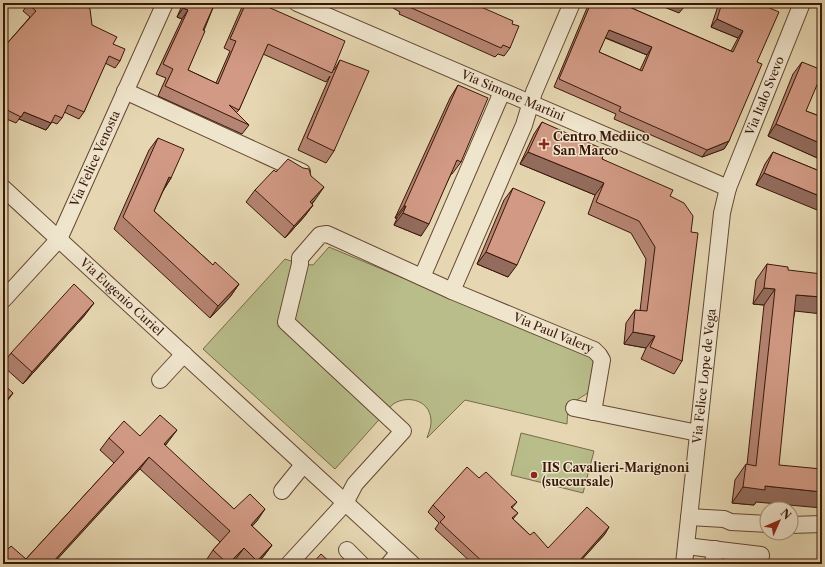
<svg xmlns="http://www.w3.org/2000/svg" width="825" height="567" font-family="'Libre Caslon Text',serif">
  <rect width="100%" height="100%" fill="#e6d7b2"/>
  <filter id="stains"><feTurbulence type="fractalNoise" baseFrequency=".005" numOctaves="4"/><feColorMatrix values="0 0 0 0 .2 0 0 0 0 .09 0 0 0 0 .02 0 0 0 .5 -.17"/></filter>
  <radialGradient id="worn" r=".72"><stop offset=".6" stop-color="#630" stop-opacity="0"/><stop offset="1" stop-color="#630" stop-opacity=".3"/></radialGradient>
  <g fill="#b8bd8a" stroke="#786a49">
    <path d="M 329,247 L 594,358 L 589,392 C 571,405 568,400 567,424 L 465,400 L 427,438 C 428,434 431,428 431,423 C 432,401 409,394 393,404 L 335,469 L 203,349 L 285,259 L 300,264 L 313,265 Z"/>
    <path d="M 521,433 L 594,451 L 583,493 L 511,475 Z"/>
  </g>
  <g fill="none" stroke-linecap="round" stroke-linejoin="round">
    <defs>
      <g id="minor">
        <path id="s1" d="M 297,3 L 728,188"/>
        <path d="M 125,91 L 302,172"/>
        <path id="s2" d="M 3,188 L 412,564"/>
        <path d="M 422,277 L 502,92"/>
        <path d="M 452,291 L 524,125 L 534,92 L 572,3"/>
        <path id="s3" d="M 3,300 L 59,239 L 165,3"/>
        <path d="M 160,380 L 184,354"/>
        <path d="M 574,408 L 698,433"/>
        <path d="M 282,491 L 303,465"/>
        <path d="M 689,517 L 724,519 L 731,522 L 767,524"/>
        <path d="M 791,525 L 822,524"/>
        <path d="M 686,546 L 761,555 L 760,564"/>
        <path d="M 347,550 L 361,564"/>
        <path id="s4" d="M 289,564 L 345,503 L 355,484 L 403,431 L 286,322 L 300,264 L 300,258 L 320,235 L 327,234 L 452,291 L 594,350 L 599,355 L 602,360 L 593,412"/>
        <path d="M 389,564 L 399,552"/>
        <path id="s5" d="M 684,564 L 722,213 L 728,188 L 802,3"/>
        <path d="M 713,564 L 715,549"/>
      </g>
    </defs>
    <use href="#minor" stroke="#644732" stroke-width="18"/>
    <use href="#minor" stroke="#efe5cd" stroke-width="16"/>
  </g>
  <g fill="#b58472" stroke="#391708" fill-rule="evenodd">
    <path d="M 183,3 L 215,3 L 188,70 L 216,83 L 230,51 L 224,48 L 242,7 L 245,3 L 259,3 L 334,70 L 340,60 L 334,151 L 326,163 L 298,150 L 330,76 L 326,82 L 263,54 L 239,110 L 236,113 L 249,125 L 242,134 L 158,96 L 166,78 L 156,74 L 182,19 L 177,17 Z"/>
    <path d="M 396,3 L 472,3 L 512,24 L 510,48 L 504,56 L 498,54 L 495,57 L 399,14 L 400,12 L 393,8 Z"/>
    <path d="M 589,3 L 620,3 L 731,51 L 738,38 L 711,27 L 719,3 L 758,3 L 757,62 L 729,141 L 724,149 L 702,157 L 614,119 L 616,114 L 554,87 ZM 605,38 L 647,55 L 640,70 L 599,52 Z"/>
    <path d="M 28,4 L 92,25 L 113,44 L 120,61 L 115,68 L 105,63 L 84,112 L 79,119 L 64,112 L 62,118 L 57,124 L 52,122 L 46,130 L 19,119 L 16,123 L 4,118 L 3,117 L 3,48 L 30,17 L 23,11 Z"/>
    <path d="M 802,62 L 806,111 L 822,117 L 822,160 L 768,136 L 793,74 Z"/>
    <path d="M 458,85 L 461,162 L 452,174 L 451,174 L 421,236 L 394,225 L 397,218 L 395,218 L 450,98 Z"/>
    <path d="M 542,122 L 602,159 L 670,196 L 691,232 L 682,361 L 674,374 L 641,359 L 646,348 L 624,344 L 626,323 L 635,310 L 640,311 L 646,259 L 631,233 L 588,214 L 595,195 L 520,164 L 534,134 Z"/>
    <path d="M 158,138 L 171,178 L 164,189 L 154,211 L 213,265 L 239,284 L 230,297 L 210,318 L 114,229 L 149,150 Z"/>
    <path d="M 773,152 L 822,172 L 756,185 L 765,164 Z"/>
    <path d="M 276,172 L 315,200 L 312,204 L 313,205 L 304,217 L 285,238 L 246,202 L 255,190 Z"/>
    <path d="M 513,188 L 508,277 L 477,264 L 504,200 Z"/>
    <path d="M 767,264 L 788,270 L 795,311 L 756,502 L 754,505 L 732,503 L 735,480 L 746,464 L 747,465 L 764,305 L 753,304 L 756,280 Z"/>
    <path d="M 85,315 L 23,384 L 3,366 L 3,364 L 11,353 Z"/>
    <path d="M 140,436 L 168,442 L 165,446 L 234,509 L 257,521 L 252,526 L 272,545 L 263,557 L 257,564 L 239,564 L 235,560 L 231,564 L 206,564 L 205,562 L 213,550 L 220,542 L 140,469 L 26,559 L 114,463 L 100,450 L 109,438 Z"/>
    <path d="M 479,478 L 517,502 L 512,508 L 518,513 L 513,519 L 530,535 L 548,548 L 605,534 L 581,560 L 585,564 L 473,564 L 435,529 L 439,523 L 428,512 L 433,505 Z"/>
  </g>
  <g fill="#936c5d" stroke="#391708">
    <path d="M 661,3 L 677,3 L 685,6 L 679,13 L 659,5 Z"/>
    <path d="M 183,8 L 188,10 L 182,19 L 177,17 Z"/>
    <path d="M 717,19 L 743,31 L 738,38 L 711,27 Z"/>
    <path d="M 609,30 L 652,47 L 647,55 L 604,37 Z"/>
    <path d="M 24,112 L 51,123 L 46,130 L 19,119 Z"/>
    <path d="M 776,124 L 822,144 L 822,160 L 768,136 Z"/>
    <path d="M 729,141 L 724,149 L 702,157 L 707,150 Z"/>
    <path d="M 528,152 L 604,183 L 595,195 L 520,164 Z"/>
    <path d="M 764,173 L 822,197 L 822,212 L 756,185 Z"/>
    <path d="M 169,177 L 171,178 L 163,191 Z"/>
    <path d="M 324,187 L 315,200 L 302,214 L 310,202 Z"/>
    <path d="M 313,205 L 304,217 L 285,238 L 294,226 Z"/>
    <path d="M 404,206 L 406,206 L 397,218 L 395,218 Z"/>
    <path d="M 403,213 L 429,224 L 421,236 L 394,225 Z"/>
    <path d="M 486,252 L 517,265 L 508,277 L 477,264 Z"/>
    <path d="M 239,284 L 230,297 L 210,318 L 218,306 Z"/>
    <path d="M 764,288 L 775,289 L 764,305 L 753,304 Z"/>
    <path d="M 796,295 L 822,297 L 822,314 L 786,310 Z"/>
    <path d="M 94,303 L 85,315 L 23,384 L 32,372 Z"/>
    <path d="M 633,332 L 655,336 L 646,348 L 624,344 Z"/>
    <path d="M 13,393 L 3,407 L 3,404 Z"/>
    <path d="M 177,430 L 168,442 L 155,456 L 164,444 Z"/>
    <path d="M 149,457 L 140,469 L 53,564 L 51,564 Z"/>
    <path d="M 765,486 L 822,492 L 822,508 L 756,502 L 754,505 L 732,503 L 743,487 Z"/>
    <path d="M 265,509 L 257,521 L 242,537 L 251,525 Z"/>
    <path d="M 609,527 L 605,534 L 578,564 L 580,560 Z"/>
    <path d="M 272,545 L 263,557 L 257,564 L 255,564 Z"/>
    <path d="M 244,548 L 235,560 L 231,564 L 228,564 Z"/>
  </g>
  <g fill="#d29a85" stroke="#391708" fill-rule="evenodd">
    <path d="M 29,3 L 86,3 L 90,9 L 92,25 L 117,37 L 113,44 L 125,49 L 120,61 L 109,56 L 84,112 L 68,105 L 62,118 L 55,115 L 51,123 L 24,112 L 21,117 L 9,111 L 3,105 L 3,102 L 5,100 L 3,98 L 3,48 L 36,11 L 28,4 Z"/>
    <path d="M 185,3 L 215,3 L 203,30 L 205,31 L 188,70 L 218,84 L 236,41 L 230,39 L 246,3 L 259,3 L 345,41 L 332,73 L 268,44 L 239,110 L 229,105 L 249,125 L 165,86 L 173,69 L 163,64 L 188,10 L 183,8 Z"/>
    <path d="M 406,3 L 472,3 L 513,21 L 512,24 L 519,26 L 510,48 L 503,45 L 501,48 L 405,5 Z"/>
    <path d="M 591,3 L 620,3 L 733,52 L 743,31 L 717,19 L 722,3 L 758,3 L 779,12 L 757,62 L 762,64 L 729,141 L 707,150 L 619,111 L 621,107 L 559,79 ZM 609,30 L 652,47 L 642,71 L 599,52 Z"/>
    <path d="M 677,3 L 686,3 L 685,6 Z"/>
    <path d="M 340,60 L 369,71 L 334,151 L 307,138 Z"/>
    <path d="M 802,62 L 822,70 L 822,73 L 806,111 L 822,117 L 822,144 L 776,124 Z"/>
    <path d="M 458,85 L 488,98 L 461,162 L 457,160 L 429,224 L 403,213 L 406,206 L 404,206 Z"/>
    <path d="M 542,122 L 605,150 L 602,159 L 673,190 L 670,196 L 684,203 L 693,216 L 691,232 L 698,233 L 682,361 L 650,347 L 655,336 L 633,332 L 635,310 L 647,311 L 655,247 L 639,221 L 596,202 L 604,183 L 528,152 Z"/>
    <path d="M 158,138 L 184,149 L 171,178 L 169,177 L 154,211 L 213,265 L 215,262 L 239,284 L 218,306 L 123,217 Z"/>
    <path d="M 773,152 L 822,172 L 822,197 L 764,173 Z"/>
    <path d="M 288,159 L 303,168 L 309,169 L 311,176 L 324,187 L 310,202 L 313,205 L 294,226 L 255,190 L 274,170 L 276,172 Z"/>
    <path d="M 513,188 L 545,202 L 517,265 L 486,252 Z"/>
    <path d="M 767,264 L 788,267 L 788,270 L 822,274 L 822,297 L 796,295 L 779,465 L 822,469 L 822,492 L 765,486 L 765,490 L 743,487 L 746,464 L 756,466 L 775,289 L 764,288 Z"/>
    <path d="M 74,284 L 94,303 L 32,372 L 11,353 Z"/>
    <path d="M 3,384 L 13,393 L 3,404 Z"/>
    <path d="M 160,415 L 177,430 L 164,444 L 234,509 L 250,494 L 265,509 L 251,525 L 272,545 L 257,561 L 244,548 L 228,564 L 213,550 L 230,531 L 149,457 L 51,564 L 3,564 L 3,554 L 11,546 L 26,559 L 124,452 L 109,438 L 124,421 L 140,436 Z"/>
    <path d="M 467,467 L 479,478 L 486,472 L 517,502 L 511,507 L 518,513 L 512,518 L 530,535 L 534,532 L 548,548 L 587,507 L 609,527 L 580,560 L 585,564 L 485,564 L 440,522 L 445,517 L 433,505 Z"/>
    <path d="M 321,554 L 332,564 L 312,564 Z"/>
  </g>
  <g fill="#8f2418" stroke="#efe5cd" stroke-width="1.5">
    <path d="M542 138h4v4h4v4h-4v4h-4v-4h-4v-4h4z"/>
    <circle cx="534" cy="475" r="4"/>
  </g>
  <g text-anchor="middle" stroke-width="3" stroke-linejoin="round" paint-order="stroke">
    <g font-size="12" fill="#391708" stroke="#efe5cd">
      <text dy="4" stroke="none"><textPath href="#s1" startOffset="235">Via Simone Martini</textPath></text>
      <text dy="4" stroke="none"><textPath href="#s5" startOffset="478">Via Italo Svevo</textPath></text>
      <text dy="4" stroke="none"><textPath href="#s3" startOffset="171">Via Felice Venosta</textPath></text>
      <text dy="4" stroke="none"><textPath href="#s2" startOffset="161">Via Eugenio Curiel</textPath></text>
      <text dy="4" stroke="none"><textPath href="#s4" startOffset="686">Via Paul Valery</textPath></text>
      <text dy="4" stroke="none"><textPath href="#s5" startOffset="189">Via Felice Lope de Vega</textPath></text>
    </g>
    <g font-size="12" font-weight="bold" fill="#391708" stroke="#efe5cd" text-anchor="start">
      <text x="553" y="141">Centro Mediico<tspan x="553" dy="14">San Marco</tspan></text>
      <text x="542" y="472">IIS Cavalieri-Marignoni<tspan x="542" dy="14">(succursale)</tspan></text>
    </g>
  </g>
  <rect width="825" height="567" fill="none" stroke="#e6d7b2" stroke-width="16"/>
  <rect x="4" y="4" width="817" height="559" fill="none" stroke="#391708" stroke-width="2"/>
  <rect x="8" y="8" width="809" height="551" fill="none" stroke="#391708"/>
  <g transform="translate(779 521) rotate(45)"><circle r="19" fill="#efe5cd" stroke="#a6937e"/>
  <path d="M0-3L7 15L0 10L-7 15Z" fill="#8f2418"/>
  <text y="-6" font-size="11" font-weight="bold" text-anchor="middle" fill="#391708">N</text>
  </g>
  <rect width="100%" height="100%" filter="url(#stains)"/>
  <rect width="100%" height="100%" fill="url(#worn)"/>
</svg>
